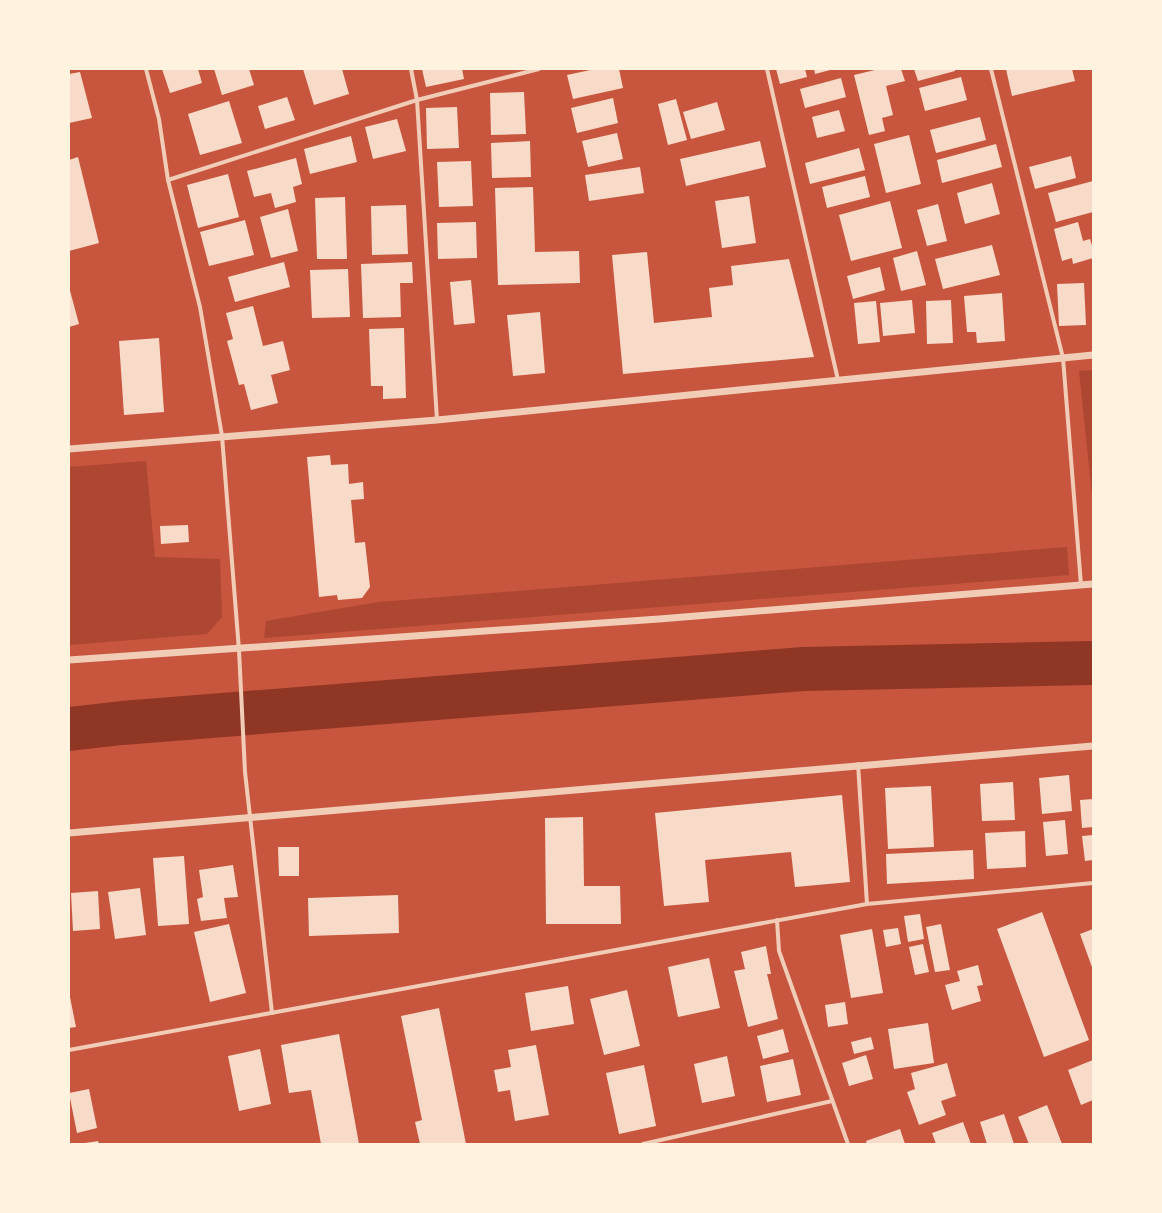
<svg xmlns="http://www.w3.org/2000/svg" width="1162" height="1213" font-family="'Nunito Sans',sans-serif">
  <rect width="100%" height="100%" fill="#c8553d"/>
  <g fill="#ae4732">
    <path d="M 1093,370 L 1093,504 L 1079,371 Z"/>
    <path d="M 146,461 L 155,557 L 220,559 L 222,617 L 207,634 L 69,645 L 69,467 Z"/>
    <path d="M 1067,547 L 1069,575 L 264,638 L 266,621 L 379,602 Z"/>
  </g>
  <g fill="none" stroke-linecap="round" stroke-linejoin="round">
    <path stroke="#8f3625" stroke-width="44" d="M 69,729 L 122,723 L 803,669 L 1093,663"/>
  </g>
  <g fill="#f7dbc8">
    <path d="M 162,69 L 198,69 L 202,83 L 170,93 Z"/>
    <path d="M 214,69 L 249,69 L 254,85 L 222,95 Z"/>
    <path d="M 303,69 L 342,69 L 349,94 L 314,105 Z"/>
    <path d="M 422,69 L 462,69 L 464,79 L 426,87 Z"/>
    <path d="M 595,69 L 619,69 L 623,88 L 573,99 L 567,75 Z"/>
    <path d="M 776,69 L 805,69 L 807,77 L 780,84 Z"/>
    <path d="M 814,69 L 834,69 L 815,74 Z"/>
    <path d="M 879,69 L 901,69 L 905,81 L 886,86 L 893,115 L 882,118 L 885,131 L 869,135 L 854,75 Z"/>
    <path d="M 914,69 L 955,69 L 955,71 L 918,81 Z"/>
    <path d="M 1006,69 L 1072,69 L 1075,81 L 1012,96 Z"/>
    <path d="M 80,72 L 92,118 L 69,123 L 69,74 Z"/>
    <path d="M 961,77 L 967,100 L 925,111 L 919,88 Z"/>
    <path d="M 841,78 L 846,97 L 805,108 L 800,89 Z"/>
    <path d="M 524,92 L 526,134 L 491,135 L 490,93 Z"/>
    <path d="M 287,97 L 295,120 L 265,129 L 258,106 Z"/>
    <path d="M 613,98 L 618,123 L 577,133 L 571,108 Z"/>
    <path d="M 676,99 L 687,140 L 668,145 L 658,104 Z"/>
    <path d="M 229,101 L 242,143 L 200,155 L 188,114 Z"/>
    <path d="M 717,102 L 725,130 L 691,139 L 683,112 Z"/>
    <path d="M 457,107 L 459,148 L 427,149 L 426,108 Z"/>
    <path d="M 839,110 L 845,131 L 817,138 L 812,117 Z"/>
    <path d="M 980,117 L 986,140 L 936,153 L 930,130 Z"/>
    <path d="M 397,119 L 406,151 L 373,159 L 365,127 Z"/>
    <path d="M 617,133 L 623,159 L 588,167 L 582,141 Z"/>
    <path d="M 909,135 L 921,184 L 886,193 L 874,144 Z"/>
    <path d="M 351,136 L 357,162 L 310,174 L 304,149 Z"/>
    <path d="M 530,141 L 531,177 L 492,178 L 491,143 Z"/>
    <path d="M 760,141 L 766,167 L 686,186 L 680,159 Z"/>
    <path d="M 996,144 L 1002,167 L 942,183 L 937,160 Z"/>
    <path d="M 859,148 L 865,170 L 810,184 L 805,163 Z"/>
    <path d="M 1071,156 L 1076,178 L 1035,189 L 1029,167 Z"/>
    <path d="M 78,157 L 99,243 L 69,251 L 69,160 Z"/>
    <path d="M 296,158 L 302,184 L 293,187 L 296,202 L 275,208 L 271,193 L 254,197 L 247,171 Z"/>
    <path d="M 471,161 L 473,206 L 439,207 L 437,162 Z"/>
    <path d="M 640,167 L 644,193 L 589,201 L 585,175 Z"/>
    <path d="M 228,174 L 239,217 L 198,228 L 187,185 Z"/>
    <path d="M 865,176 L 870,197 L 827,208 L 822,187 Z"/>
    <path d="M 1093,181 L 1093,212 L 1056,222 L 1048,193 Z"/>
    <path d="M 992,183 L 1000,214 L 965,224 L 957,193 Z"/>
    <path d="M 533,187 L 535,252 L 579,251 L 580,283 L 498,285 L 495,188 Z"/>
    <path d="M 749,196 L 756,243 L 722,248 L 715,201 Z"/>
    <path d="M 345,197 L 347,259 L 317,259 L 315,198 Z"/>
    <path d="M 890,201 L 902,248 L 851,261 L 839,215 Z"/>
    <path d="M 938,204 L 947,241 L 927,246 L 917,210 Z"/>
    <path d="M 406,205 L 408,254 L 372,255 L 371,206 Z"/>
    <path d="M 288,209 L 298,251 L 271,258 L 260,217 Z"/>
    <path d="M 245,220 L 254,255 L 209,266 L 200,232 Z"/>
    <path d="M 476,222 L 477,258 L 438,259 L 437,223 Z"/>
    <path d="M 1078,222 L 1083,241 L 1090,239 L 1093,249 L 1093,258 L 1073,264 L 1072,258 L 1062,261 L 1054,229 Z"/>
    <path d="M 992,245 L 1000,275 L 943,289 L 935,259 Z"/>
    <path d="M 917,251 L 926,285 L 901,291 L 893,258 Z"/>
    <path d="M 647,252 L 654,323 L 712,317 L 709,288 L 733,285 L 731,266 L 789,259 L 814,357 L 623,374 L 612,255 Z"/>
    <path d="M 284,262 L 290,287 L 235,302 L 228,277 Z"/>
    <path d="M 412,262 L 413,283 L 400,283 L 401,317 L 363,318 L 361,264 Z"/>
    <path d="M 880,267 L 885,290 L 853,299 L 847,276 Z"/>
    <path d="M 348,269 L 350,317 L 312,318 L 310,270 Z"/>
    <path d="M 471,280 L 475,323 L 454,325 L 450,282 Z"/>
    <path d="M 1084,283 L 1086,325 L 1059,326 L 1057,284 Z"/>
    <path d="M 69,287 L 79,324 L 69,327 Z"/>
    <path d="M 1002,293 L 1005,341 L 977,343 L 976,332 L 967,332 L 964,296 Z"/>
    <path d="M 912,300 L 915,333 L 883,336 L 880,303 Z"/>
    <path d="M 951,300 L 953,343 L 927,344 L 926,301 Z"/>
    <path d="M 876,301 L 880,342 L 858,344 L 854,303 Z"/>
    <path d="M 253,306 L 263,346 L 283,341 L 290,370 L 271,375 L 278,403 L 251,410 L 244,384 L 239,385 L 227,341 L 233,339 L 226,313 Z"/>
    <path d="M 540,312 L 545,373 L 513,376 L 507,315 Z"/>
    <path d="M 404,328 L 406,398 L 383,399 L 383,386 L 371,386 L 369,329 Z"/>
    <path d="M 159,338 L 164,412 L 124,415 L 119,341 Z"/>
    <path d="M 330,455 L 331,465 L 348,464 L 349,484 L 363,482 L 364,499 L 351,500 L 355,543 L 365,542 L 370,587 L 362,598 L 338,600 L 337,595 L 319,597 L 307,457 Z"/>
    <path d="M 188,525 L 189,542 L 161,544 L 160,526 Z"/>
    <path d="M 1069,775 L 1072,811 L 1042,814 L 1039,778 Z"/>
    <path d="M 1013,782 L 1015,820 L 982,821 L 980,784 Z"/>
    <path d="M 931,786 L 934,847 L 888,849 L 885,788 Z"/>
    <path d="M 842,795 L 850,882 L 795,887 L 791,852 L 705,860 L 709,902 L 664,906 L 655,813 Z"/>
    <path d="M 1093,799 L 1093,827 L 1082,828 L 1080,800 Z"/>
    <path d="M 583,817 L 584,886 L 620,886 L 621,924 L 546,924 L 545,818 Z"/>
    <path d="M 1065,820 L 1068,854 L 1046,856 L 1043,822 Z"/>
    <path d="M 1025,831 L 1026,867 L 987,869 L 985,833 Z"/>
    <path d="M 1093,835 L 1093,860 L 1085,861 L 1082,836 Z"/>
    <path d="M 278,847 L 299,847 L 299,876 L 279,876 Z"/>
    <path d="M 973,850 L 974,879 L 887,884 L 886,854 Z"/>
    <path d="M 184,856 L 189,924 L 158,926 L 153,858 Z"/>
    <path d="M 233,865 L 238,897 L 224,898 L 227,918 L 201,921 L 197,899 L 203,897 L 199,870 Z"/>
    <path d="M 140,888 L 146,935 L 115,939 L 108,892 Z"/>
    <path d="M 98,891 L 100,929 L 73,931 L 71,893 Z"/>
    <path d="M 398,895 L 399,933 L 309,936 L 308,898 Z"/>
    <path d="M 1042,912 L 1089,1040 L 1044,1057 L 997,929 Z"/>
    <path d="M 920,914 L 924,939 L 908,942 L 904,916 Z"/>
    <path d="M 229,924 L 246,993 L 210,1002 L 194,932 Z"/>
    <path d="M 941,924 L 950,970 L 935,972 L 926,927 Z"/>
    <path d="M 898,928 L 901,944 L 886,947 L 883,930 Z"/>
    <path d="M 872,929 L 883,993 L 851,998 L 840,935 Z"/>
    <path d="M 1093,929 L 1093,970 L 1080,934 Z"/>
    <path d="M 923,944 L 929,972 L 915,975 L 909,947 Z"/>
    <path d="M 766,946 L 771,974 L 767,974 L 778,1019 L 748,1027 L 734,971 L 745,969 L 741,952 Z"/>
    <path d="M 709,958 L 720,1008 L 678,1017 L 668,967 Z"/>
    <path d="M 978,965 L 983,985 L 977,986 L 981,1001 L 952,1010 L 945,985 L 960,981 L 957,971 Z"/>
    <path d="M 568,986 L 574,1024 L 531,1031 L 525,993 Z"/>
    <path d="M 627,990 L 640,1046 L 604,1055 L 590,999 Z"/>
    <path d="M 69,992 L 76,1027 L 69,1028 Z"/>
    <path d="M 845,1002 L 848,1024 L 828,1027 L 825,1005 Z"/>
    <path d="M 439,1008 L 466,1144 L 420,1144 L 415,1122 L 422,1120 L 401,1016 Z"/>
    <path d="M 928,1023 L 934,1063 L 894,1069 L 888,1029 Z"/>
    <path d="M 783,1029 L 789,1052 L 763,1059 L 757,1036 Z"/>
    <path d="M 339,1034 L 359,1144 L 321,1144 L 311,1090 L 289,1093 L 281,1045 Z"/>
    <path d="M 871,1037 L 874,1049 L 854,1054 L 851,1042 Z"/>
    <path d="M 536,1045 L 549,1115 L 515,1121 L 510,1090 L 498,1092 L 494,1070 L 511,1067 L 508,1050 Z"/>
    <path d="M 260,1049 L 271,1104 L 239,1111 L 228,1056 Z"/>
    <path d="M 866,1055 L 873,1079 L 849,1086 L 842,1063 Z"/>
    <path d="M 727,1056 L 735,1096 L 702,1103 L 694,1064 Z"/>
    <path d="M 793,1059 L 801,1095 L 767,1102 L 760,1066 Z"/>
    <path d="M 1093,1060 L 1093,1100 L 1081,1105 L 1068,1070 Z"/>
    <path d="M 947,1063 L 956,1096 L 941,1101 L 946,1115 L 919,1125 L 907,1092 L 915,1089 L 911,1073 Z"/>
    <path d="M 644,1065 L 656,1126 L 619,1134 L 606,1073 Z"/>
    <path d="M 89,1089 L 97,1128 L 77,1133 L 69,1093 Z"/>
    <path d="M 1047,1105 L 1062,1144 L 1029,1144 L 1018,1117 Z"/>
    <path d="M 1004,1114 L 1014,1144 L 987,1144 L 980,1122 Z"/>
    <path d="M 963,1122 L 971,1144 L 936,1144 L 932,1133 Z"/>
    <path d="M 900,1129 L 905,1144 L 867,1144 L 866,1141 Z"/>
    <path d="M 98,1141 L 99,1144 L 85,1144 L 85,1143 Z"/>
  </g>
  <g fill="none" stroke-linecap="round" stroke-linejoin="round">
    <g stroke="#f1ccb7" stroke-width="4">
      <path d="M 146,69 L 159,119 L 168,180 L 200,307 L 222,436 L 239,650 L 245,772 L 272,1013"/>
      <path d="M 411,69 L 417,100 L 437,420"/>
      <path d="M 767,69 L 838,380"/>
      <path d="M 991,69 L 1063,358 L 1081,585"/>
      <path d="M 168,180 L 417,100 L 539,69"/>
      <path d="M 858,764 L 867,904"/>
      <path d="M 777,920 L 779,951 L 848,1144"/>
      <path d="M 69,1050 L 867,904 L 1093,883"/>
      <path d="M 643,1144 L 832,1101"/>
    </g>
    <g stroke="#f1ccb7" stroke-width="7">
      <path d="M 69,449 L 437,420 L 1093,355"/>
      <path d="M 69,660 L 659,619 L 1093,584"/>
      <path d="M 69,833 C 411,806 751,773 1093,746"/>
    </g>
  </g>
  <rect width="1162" height="1213" fill="none" stroke="#fff3e0" stroke-width="140"/>
</svg>
